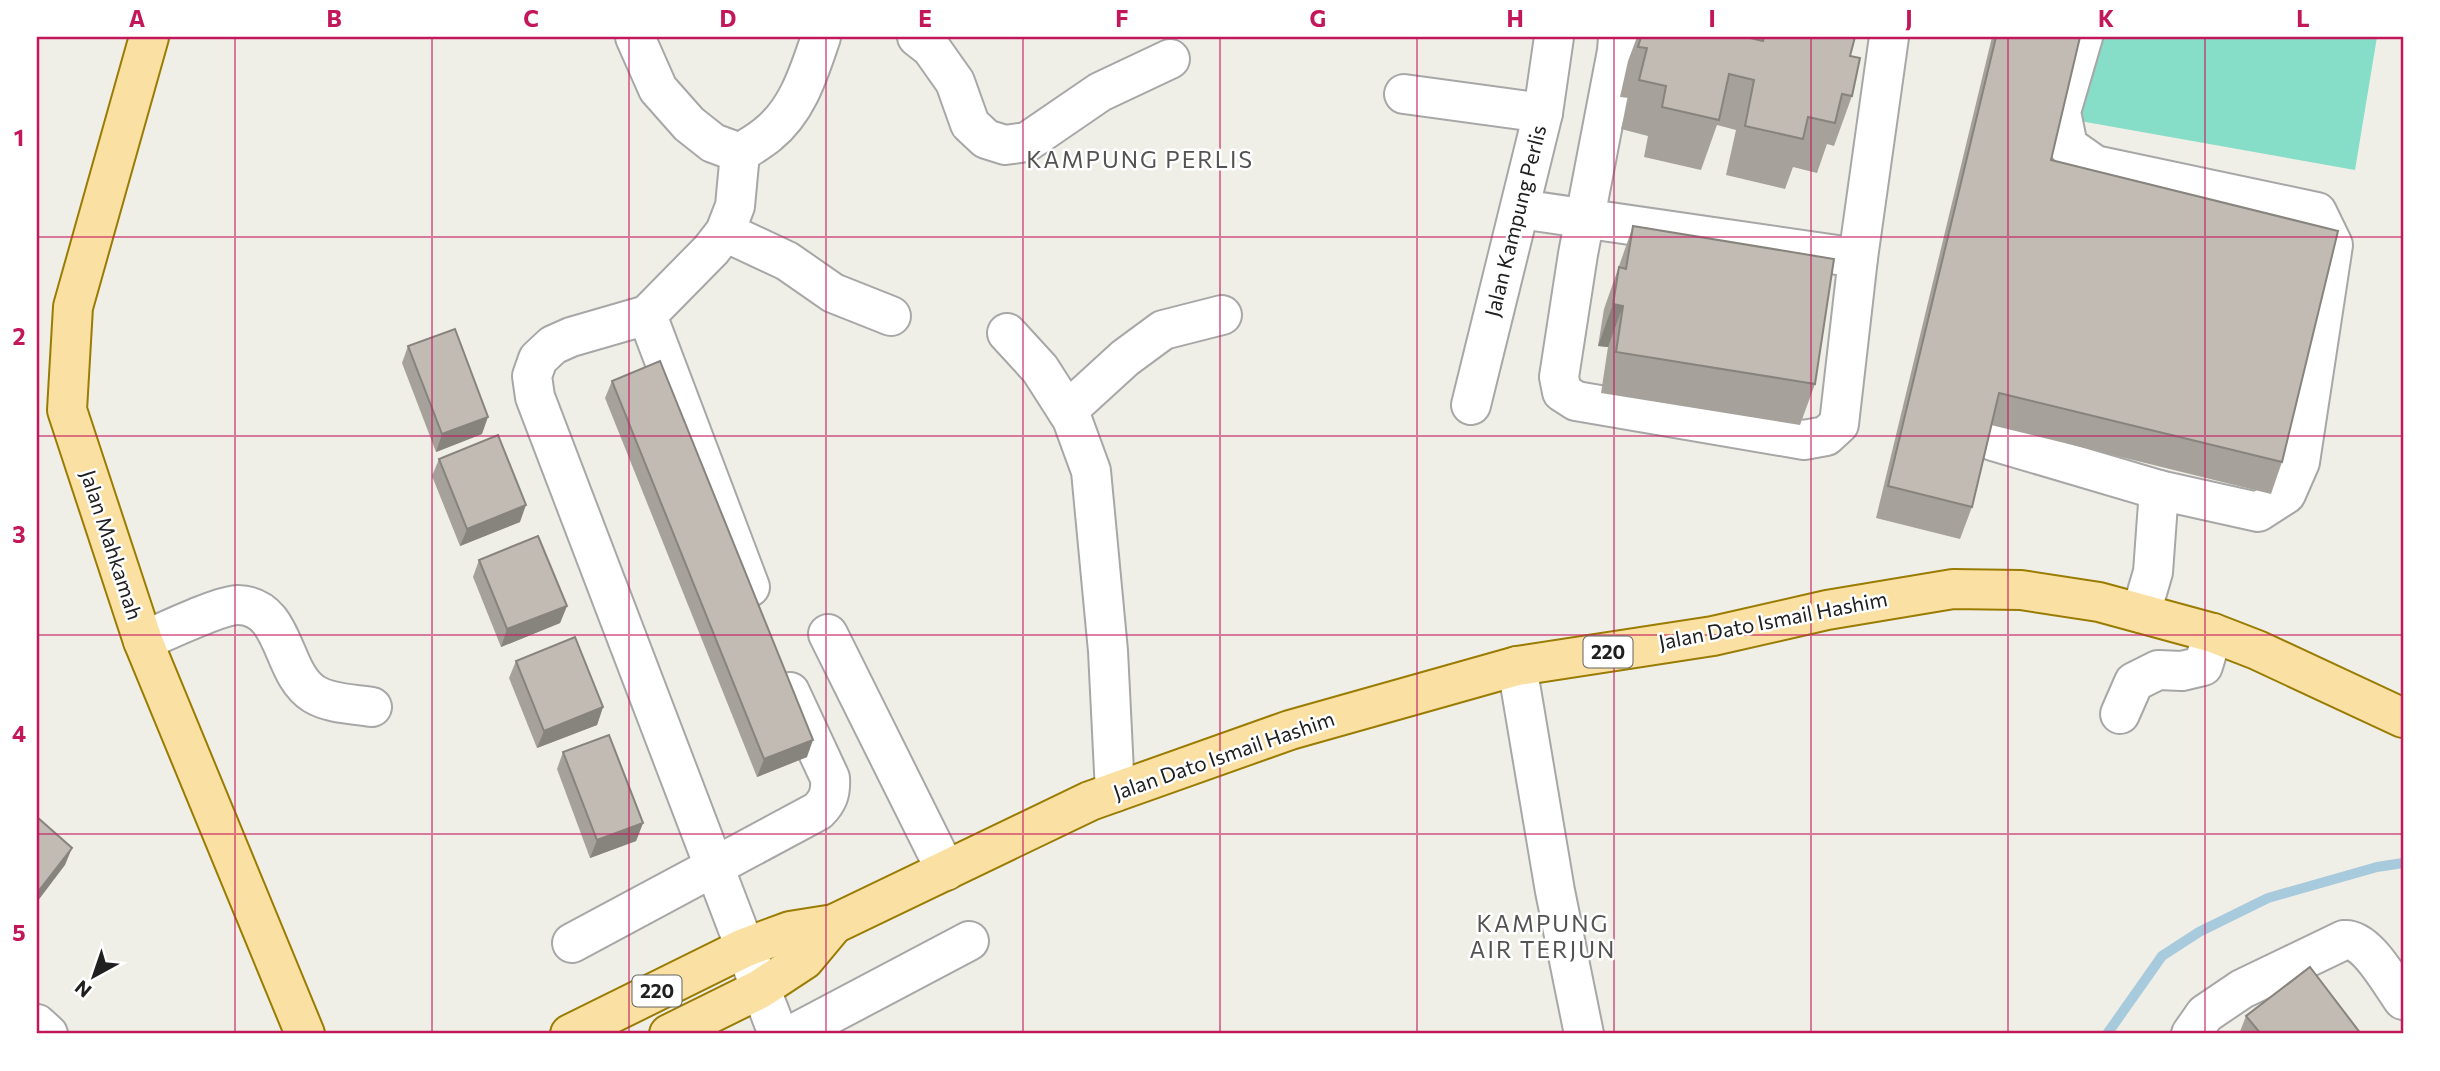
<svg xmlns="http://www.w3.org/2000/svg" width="2440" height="1071" font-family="Commissioner,sans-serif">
  <rect width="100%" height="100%" fill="#f0efe7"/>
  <path fill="#86dec8" d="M 2096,37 L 2377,37 L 2355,170 L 2080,121 Z"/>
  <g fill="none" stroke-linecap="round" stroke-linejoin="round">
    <path stroke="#a8cadd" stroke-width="10" d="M 2107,1034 L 2162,956 L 2199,932 L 2268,898 L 2377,867 L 2403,863"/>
    <defs>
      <g id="minor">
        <path d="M 635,37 L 658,89 L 689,124 L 713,143 L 740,153"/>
        <path d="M 917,37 L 931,48 L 955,82 L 970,124 L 986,139 L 1005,145 L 1027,142 L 1100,92 L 1170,59"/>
        <path d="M 1618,37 L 1617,51 L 1578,254 L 1559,377 L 1562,392 L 1576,401 L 1804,440 L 1826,436 L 1839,424 L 1858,258 L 1889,37"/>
        <path d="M 2083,37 L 2061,112 L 2068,146 L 2095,165 L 2317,212 L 2333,245 L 2300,462 L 2286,494 L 2258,512 L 2159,490 L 2153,572 L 2141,613"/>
        <path d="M 1404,94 L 1543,113"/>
        <path d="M 740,153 L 735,206 L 725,232 L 711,250 L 647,315 L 571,337 L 553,345 L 538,359 L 532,376 L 535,397 L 778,1034"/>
        <path d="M 740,153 C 749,147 760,141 768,134 C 798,110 809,72 821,37"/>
        <path d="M 1520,209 L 1858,258"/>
        <path d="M 725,232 L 787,261 L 833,293 L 891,316"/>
        <path d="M 647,315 L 750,587"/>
        <path d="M 1007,333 L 1040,369 L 1072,419 L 1091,471 L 1108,651 L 1115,792"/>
        <path d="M 1471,405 L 1543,113 L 1554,37"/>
        <path d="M 1067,411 L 1125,358 L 1163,330 L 1222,315"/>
        <path d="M 1993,441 L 2159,490"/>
        <path d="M 828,634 L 946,871"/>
        <path d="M 143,641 C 162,633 220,605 238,605 C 287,606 280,673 314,694 C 330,704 354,704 372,707"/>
        <path d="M 1517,666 L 1555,891 L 1584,1034"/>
        <path d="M 2120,714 L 2134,682 L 2158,670 L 2182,671 L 2203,666 L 2213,633"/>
        <path d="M 572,943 L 818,811 C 828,801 831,793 830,778 L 790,692"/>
        <path d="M 37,1024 L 48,1034"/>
        <path d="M 793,1034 L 969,941"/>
        <path d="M 2191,1034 L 2205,1014 L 2242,989 L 2344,940 C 2367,938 2390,982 2403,1000"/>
      </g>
      <g id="major">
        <path d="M 149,37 L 73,307 L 67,410 L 143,641 L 305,1034"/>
        <path d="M 570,1034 L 744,948 L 790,931 L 834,924 L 1090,801 L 1290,730 L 1517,666 L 1713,636 L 1827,610 L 1953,589 L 2021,590 L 2099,602 L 2213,633 L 2257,650 L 2403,718"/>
        <path d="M 669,1034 L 760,989 L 804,960 L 834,924"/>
      </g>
    </defs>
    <use href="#minor" stroke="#a7a7a7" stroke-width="42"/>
    <use href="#major" stroke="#9a7c02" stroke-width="42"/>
    <use href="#minor" stroke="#fff" stroke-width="38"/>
    <use href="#major" stroke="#fae0a2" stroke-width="38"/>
  </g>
  <g fill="#a6a19a">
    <path d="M 1637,37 L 1746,37 L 1757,39 L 1758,37 L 1855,37 L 1850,56 L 1852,96 L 1834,146 L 1827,144 L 1817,173 L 1793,167 L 1785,189 L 1726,175 L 1736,130 L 1717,125 L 1701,170 L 1644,157 L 1648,136 L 1621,129 L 1629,98 L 1620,97 L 1628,61 Z"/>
    <path d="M 1992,37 L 2080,37 L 2051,160 L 2282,462 L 2271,494 L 1991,425 L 1972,507 L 1960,539 L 1876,518 Z"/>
    <path d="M 1633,226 L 1815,384 L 1800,425 L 1601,393 L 1608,347 L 1598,346 L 1604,309 Z"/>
    <path d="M 408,346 L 482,434 L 436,452 L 402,363 Z"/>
    <path d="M 612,381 L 807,757 L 757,777 L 605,398 Z"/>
    <path d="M 439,459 L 520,522 L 460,546 L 432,476 Z"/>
    <path d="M 479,560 L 567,606 L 560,623 L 501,647 L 473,577 Z"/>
    <path d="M 516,661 L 603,707 L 597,725 L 537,748 L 509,678 Z"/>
    <path d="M 563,752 L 643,823 L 636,841 L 590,858 L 557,769 Z"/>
    <path d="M 2246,1016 L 2361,1034 L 2239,1034 Z"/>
  </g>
  <g fill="#87837d">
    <path d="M 1613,304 L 1623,306 L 1608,347 L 1598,346 Z"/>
    <path d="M 488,417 L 482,434 L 436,452 L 442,434 Z"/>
    <path d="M 526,505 L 520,522 L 460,546 L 467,529 Z"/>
    <path d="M 567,606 L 560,623 L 501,647 L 507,629 Z"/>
    <path d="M 603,707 L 597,725 L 537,748 L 544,731 Z"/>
    <path d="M 813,740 L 807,757 L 757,777 L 764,759 Z"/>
    <path d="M 643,823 L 636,841 L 590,858 L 597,840 Z"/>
    <path d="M 72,848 L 65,865 L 37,902 L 37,893 Z"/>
  </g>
  <g fill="#c1bbb3" stroke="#87837d" stroke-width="2">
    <path d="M 1641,37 L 1746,37 L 1763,41 L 1764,37 L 1855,37 L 1850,56 L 1860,58 L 1852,96 L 1842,94 L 1835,123 L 1808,117 L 1803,139 L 1745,126 L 1754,80 L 1729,74 L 1719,120 L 1662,107 L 1666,86 L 1639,80 L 1647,48 L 1638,47 Z"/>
    <path d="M 1996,37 L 2080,37 L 2051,160 L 2338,231 L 2282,462 L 1999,393 L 1972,507 L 1888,486 Z"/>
    <path d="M 1633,226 L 1834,259 L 1815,384 L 1616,352 L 1623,306 L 1613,304 L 1619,267 L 1626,269 Z"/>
    <path d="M 455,329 L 488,417 L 442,434 L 408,346 Z"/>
    <path d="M 660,361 L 813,740 L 764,759 L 612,381 Z"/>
    <path d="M 498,435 L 526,505 L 467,529 L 439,459 Z"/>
    <path d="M 538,536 L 567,606 L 507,629 L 479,560 Z"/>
    <path d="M 575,637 L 603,707 L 544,731 L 516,661 Z"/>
    <path d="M 609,735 L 643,823 L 597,840 L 563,752 Z"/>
    <path d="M 37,817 L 72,848 L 37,893 Z"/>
    <path d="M 2310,967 L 2361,1034 L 2261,1034 L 2246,1016 Z"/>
  </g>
  <path fill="none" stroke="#c2185b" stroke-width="2" stroke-opacity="0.55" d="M 235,37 L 235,1034M 432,37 L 432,1034M 629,37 L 629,1034M 826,37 L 826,1034M 1023,37 L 1023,1034M 1220,37 L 1220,1034M 1417,37 L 1417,1034M 1614,37 L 1614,1034M 1811,37 L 1811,1034M 2008,37 L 2008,1034M 2205,37 L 2205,1034M 37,237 L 2403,237M 37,436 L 2403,436M 37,635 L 2403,635M 37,834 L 2403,834"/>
  <g text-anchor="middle" stroke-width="5" stroke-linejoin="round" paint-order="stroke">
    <g fill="#fff" stroke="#636363" stroke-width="2">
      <rect x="1583.5" y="636.5" width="49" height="31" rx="5"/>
      <rect x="632.5" y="975.5" width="49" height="31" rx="5"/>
    </g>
    <g font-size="19" font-weight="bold" fill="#202020">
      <text x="1608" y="659">220</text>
      <text x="657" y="998">220</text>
    </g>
    <g font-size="21" fill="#202020" stroke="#fff">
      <text transform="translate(1516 221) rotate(-76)" y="7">Jalan Kampung Perlis</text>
      <text transform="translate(111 545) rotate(72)" y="7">Jalan Mahkamah</text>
      <text transform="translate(1773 621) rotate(-11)" y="7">Jalan Dato Ismail Hashim</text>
      <text transform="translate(1224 756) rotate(-19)" y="7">Jalan Dato Ismail Hashim</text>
    </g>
    <g font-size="23" letter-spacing="2" fill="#535353" stroke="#fff">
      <text x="1140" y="168">KAMPUNG PERLIS</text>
      <text x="1543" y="932">KAMPUNG<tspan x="1543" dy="26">AIR TERJUN</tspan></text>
    </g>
  </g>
  <rect width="2440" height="1071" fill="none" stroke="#ffffff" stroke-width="77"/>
  <g transform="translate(94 976) rotate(220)" stroke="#ffffff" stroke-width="5" paint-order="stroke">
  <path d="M0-5L12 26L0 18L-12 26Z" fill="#202020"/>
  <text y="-10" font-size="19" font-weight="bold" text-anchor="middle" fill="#202020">N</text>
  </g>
  <rect x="38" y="38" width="2364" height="994" fill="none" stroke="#c2185b" stroke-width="2.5"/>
  <g font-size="23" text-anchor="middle" font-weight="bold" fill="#c2185b">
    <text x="137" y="27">A</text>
    <text x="334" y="27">B</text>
    <text x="531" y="27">C</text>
    <text x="728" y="27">D</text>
    <text x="925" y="27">E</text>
    <text x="1122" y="27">F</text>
    <text x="1318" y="27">G</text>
    <text x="1515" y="27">H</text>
    <text x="1712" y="27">I</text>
    <text x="1909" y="27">J</text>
    <text x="2106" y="27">K</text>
    <text x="2303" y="27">L</text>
    <text x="19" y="146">1</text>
    <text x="19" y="345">2</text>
    <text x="19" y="543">3</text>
    <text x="19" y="742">4</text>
    <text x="19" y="941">5</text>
  </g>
</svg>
